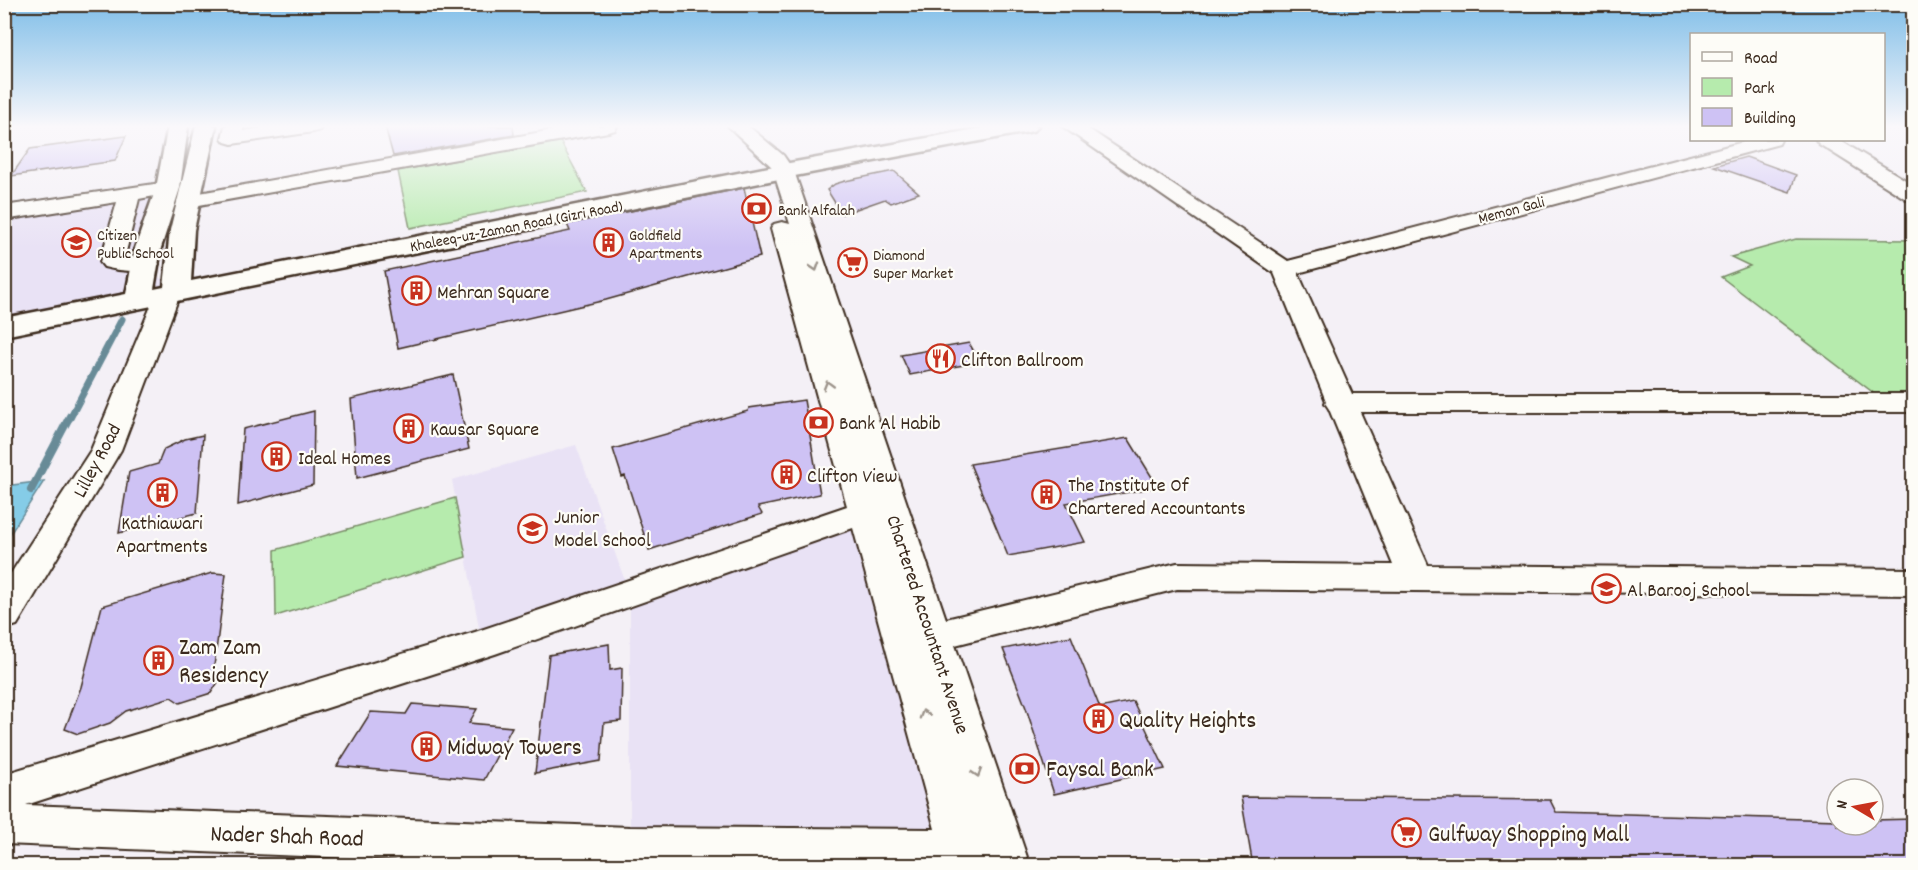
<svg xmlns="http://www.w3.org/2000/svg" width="1918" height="870" font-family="Dekko,sans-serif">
  <rect width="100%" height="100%" fill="#f4f0f6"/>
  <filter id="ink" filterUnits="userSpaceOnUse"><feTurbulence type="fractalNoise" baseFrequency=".0167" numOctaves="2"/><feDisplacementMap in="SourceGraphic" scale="12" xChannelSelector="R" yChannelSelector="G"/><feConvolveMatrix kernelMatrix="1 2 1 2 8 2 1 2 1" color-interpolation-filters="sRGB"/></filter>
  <g filter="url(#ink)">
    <g fill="#e9e2f5">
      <path d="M 162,183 L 151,276 L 177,283 L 5,316 L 5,210 Z"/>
      <path d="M 576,445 L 629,592 L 482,644 L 452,480 Z"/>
      <path d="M 861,516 L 964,850 L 630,848 L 630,594 Z"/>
    </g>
    <g fill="#b6ebad" stroke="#788a66" stroke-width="1.5">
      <path d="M 560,141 L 587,192 L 410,228 L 398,171 Z"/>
      <path d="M 1796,239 L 1913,240 L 1913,403 L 1887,403 L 1721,277 L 1750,266 L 1731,257 Z"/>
      <path d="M 455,498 L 466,557 L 276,616 L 275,550 Z"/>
    </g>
    <path fill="#85cce7" stroke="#678b97" stroke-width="1.5" d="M 44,481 L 5,542 L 5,486 Z"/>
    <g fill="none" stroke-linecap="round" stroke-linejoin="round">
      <path stroke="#678b97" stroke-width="7" d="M 70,418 L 122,319"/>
      <path stroke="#678b97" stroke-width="8" d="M 31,490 L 70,416"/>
    </g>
    <g fill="#cec2f4" stroke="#3b2a1e" stroke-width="1.5">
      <path d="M 385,126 L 513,126 L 514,135 L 393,156 Z"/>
      <path d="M 126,136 L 115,161 L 11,176 L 30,149 Z"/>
      <path d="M 1746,157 L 1796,175 L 1790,192 L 1714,166 Z"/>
      <path d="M 894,171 L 919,193 L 891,203 L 885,199 L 842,214 L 827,190 L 835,184 L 845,181 Z"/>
      <path d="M 744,188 L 760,257 L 606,300 L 398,348 L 384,271 L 570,231 L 567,224 Z"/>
      <path d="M 969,343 L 980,362 L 910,375 L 901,355 Z"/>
      <path d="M 453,375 L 469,449 L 357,478 L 351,399 Z"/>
      <path d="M 804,400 L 820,494 L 758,507 L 762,514 L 649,550 L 625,476 L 622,477 L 613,449 L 748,411 L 749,408 Z"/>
      <path d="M 314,411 L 313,485 L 238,505 L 243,429 Z"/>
      <path d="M 203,435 L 197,513 L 119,533 L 129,472 L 158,464 L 164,449 L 185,439 Z"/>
      <path d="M 1128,438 L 1158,487 L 1066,503 L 1085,542 L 1008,556 L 970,464 Z"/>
      <path d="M 212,573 L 226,574 L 213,674 L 222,676 L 211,693 L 180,703 L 171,697 L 126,711 L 110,723 L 78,734 L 65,729 L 81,687 L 102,606 Z"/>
      <path d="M 1071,636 L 1100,708 L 1133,701 L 1165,769 L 1054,794 L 1026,708 L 1003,649 Z"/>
      <path d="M 609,644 L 610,670 L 622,668 L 621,721 L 604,723 L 601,761 L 535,773 L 549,655 Z"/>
      <path d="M 412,704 L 477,709 L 469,723 L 512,727 L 484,780 L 337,766 L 371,712 L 406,714 Z"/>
      <path d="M 1241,797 L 1550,800 L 1556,812 L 1837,820 L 1837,825 L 1873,825 L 1873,820 L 1914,819 L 1914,866 L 1253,866 Z"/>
    </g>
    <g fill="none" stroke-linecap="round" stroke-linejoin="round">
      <defs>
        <g id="minor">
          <path d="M 225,126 L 243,126 L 243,131 L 273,126 L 322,126 L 320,130 L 313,132 L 232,144 L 225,142 L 222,138 Z"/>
          <path d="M 575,126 L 617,126 L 615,130 L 608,132 L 188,207 L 180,206 L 177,201 L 180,196 L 188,195 Z"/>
          <path d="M 728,126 L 748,126 L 783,155 L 794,171 L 946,619 L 1177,563 L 1393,565 L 1329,409 L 1325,403 L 1326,401 L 1274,273 L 1062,126 L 1084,126 L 1288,261 L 1751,140 L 1781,140 L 1779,144 L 1298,273 L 1352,394 L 1914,394 L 1914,412 L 1360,412 L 1428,565 L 1914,569 L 1914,595 L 1177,589 L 955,645 L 1030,866 L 549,866 L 4,844 L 4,774 L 475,632 L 847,506 L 771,229 L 774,224 L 782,222 L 790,224 L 772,167 ZM 853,528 L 935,829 L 630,827 L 26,805 L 495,654 Z"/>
          <path d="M 1816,140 L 1839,140 L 1914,185 L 1914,200 L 1906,199 L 1819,144 Z"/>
          <path d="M 168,182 L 175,184 L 179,188 L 175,192 L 139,199 L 125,256 L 155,259 L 159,264 L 155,269 C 140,273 119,271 104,267 L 100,262 L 117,202 L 4,220 L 4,206 Z"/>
          <path d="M 168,287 L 177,289 L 180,294 L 121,450 L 17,625 L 4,629 L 4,584 L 91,450 L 156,294 L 159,289 Z"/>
        </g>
        <path id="major" d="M 168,126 L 188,126 L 180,188 L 161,248 L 154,289 L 164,287 L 170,230 L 196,126 L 216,126 L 194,230 L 191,281 L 784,164 L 993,126 L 1038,126 L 1035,130 L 1028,132 L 784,178 L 4,336 L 4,318 L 126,294 L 135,248 L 156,188 Z"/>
      </defs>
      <use href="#minor" stroke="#3b2a1e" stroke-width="4"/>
      <use href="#major" stroke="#3b2a1e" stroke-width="5"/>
      <use href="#minor" fill="#fdfcf7" fill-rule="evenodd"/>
      <use href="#major" fill="#fdfcf7" fill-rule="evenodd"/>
    </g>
    <defs><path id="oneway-chevron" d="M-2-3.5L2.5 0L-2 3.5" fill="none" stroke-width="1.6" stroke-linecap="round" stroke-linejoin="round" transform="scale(1.5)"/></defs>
    <g stroke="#9c938a">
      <use href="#oneway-chevron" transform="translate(815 267) rotate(72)"/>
      <use href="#oneway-chevron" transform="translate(828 385) rotate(-106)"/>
      <use href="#oneway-chevron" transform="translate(924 714) rotate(-107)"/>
      <use href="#oneway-chevron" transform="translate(977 773) rotate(72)"/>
    </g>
  </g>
  <linearGradient id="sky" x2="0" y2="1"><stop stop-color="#80bee8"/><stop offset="0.51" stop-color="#faf8fb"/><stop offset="1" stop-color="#faf8fb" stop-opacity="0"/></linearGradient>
  <rect width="1918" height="248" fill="url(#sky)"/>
  <defs>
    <symbol id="bank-ring" viewBox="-11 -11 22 22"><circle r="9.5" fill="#fdfcf7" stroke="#c8321e" stroke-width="1.5"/><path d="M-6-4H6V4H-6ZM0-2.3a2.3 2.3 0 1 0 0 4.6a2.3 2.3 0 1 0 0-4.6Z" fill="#c8321e"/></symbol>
    <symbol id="school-ring" viewBox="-11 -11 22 22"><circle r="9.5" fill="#fdfcf7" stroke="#c8321e" stroke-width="1.5"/><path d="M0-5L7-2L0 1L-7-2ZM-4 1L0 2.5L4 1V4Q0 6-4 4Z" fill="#c8321e"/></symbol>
    <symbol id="building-ring" viewBox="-11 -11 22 22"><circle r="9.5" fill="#fdfcf7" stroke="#c8321e" stroke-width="1.5"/><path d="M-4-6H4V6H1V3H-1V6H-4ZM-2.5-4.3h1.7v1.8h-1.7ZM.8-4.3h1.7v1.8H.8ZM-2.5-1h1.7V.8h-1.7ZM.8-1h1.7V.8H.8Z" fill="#c8321e"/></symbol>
    <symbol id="supermarket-ring" viewBox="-11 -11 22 22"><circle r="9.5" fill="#fdfcf7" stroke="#c8321e" stroke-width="1.5"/><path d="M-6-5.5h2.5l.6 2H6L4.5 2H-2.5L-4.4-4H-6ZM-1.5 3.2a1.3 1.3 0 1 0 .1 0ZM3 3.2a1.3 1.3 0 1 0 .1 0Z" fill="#c8321e"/></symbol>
    <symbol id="restaurant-ring" viewBox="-11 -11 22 22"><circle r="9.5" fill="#fdfcf7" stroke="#c8321e" stroke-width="1.5"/><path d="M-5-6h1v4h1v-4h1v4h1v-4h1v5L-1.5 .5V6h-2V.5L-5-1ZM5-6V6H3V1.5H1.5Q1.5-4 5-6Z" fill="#c8321e"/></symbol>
  </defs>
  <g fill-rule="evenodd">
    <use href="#bank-ring" x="740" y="192" width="33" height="33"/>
    <use href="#school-ring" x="60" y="226" width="33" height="33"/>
    <use href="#building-ring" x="592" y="226" width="33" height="33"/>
    <use href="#supermarket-ring" x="836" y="246" width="33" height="33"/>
    <use href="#building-ring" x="400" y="274" width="33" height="33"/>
    <use href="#restaurant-ring" x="924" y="342" width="33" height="33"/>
    <use href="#bank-ring" x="802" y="406" width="33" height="33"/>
    <use href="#building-ring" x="392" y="412" width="33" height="33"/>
    <use href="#building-ring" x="260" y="440" width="33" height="33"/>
    <use href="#building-ring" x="770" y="458" width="33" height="33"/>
    <use href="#building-ring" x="146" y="476" width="33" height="33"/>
    <use href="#building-ring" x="1030" y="478" width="33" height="33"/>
    <use href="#school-ring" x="516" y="512" width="33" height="33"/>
    <use href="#school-ring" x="1590" y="572" width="33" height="33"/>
    <use href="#building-ring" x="142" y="644" width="33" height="33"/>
    <use href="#building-ring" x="1082" y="702" width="33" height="33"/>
    <use href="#building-ring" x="410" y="730" width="33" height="33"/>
    <use href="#bank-ring" x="1008" y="752" width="33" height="33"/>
    <use href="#supermarket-ring" x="1390" y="816" width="33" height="33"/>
  </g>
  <g text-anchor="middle" stroke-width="4.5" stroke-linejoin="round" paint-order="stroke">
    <g font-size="16" fill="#3b2a1e" stroke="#fdfcf7" text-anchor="start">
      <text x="778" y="215">Bank Alfalah</text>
      <text x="97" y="240">Citizen<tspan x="97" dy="18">Public School</tspan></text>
      <text x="629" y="240">Goldfield<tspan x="629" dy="18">Apartments</tspan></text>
      <text x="873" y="260">Diamond<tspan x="873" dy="18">Super Market</tspan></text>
    </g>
    <g font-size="16" fill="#3b2a1e" stroke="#fdfcf7">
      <text transform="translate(1511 209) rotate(-15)" y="6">Memon Gali</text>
      <text transform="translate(516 225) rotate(-11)" y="6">Khaleeq-uz-Zaman Road (Gizri Road)</text>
    </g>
    <g font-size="20" fill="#3b2a1e" stroke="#fdfcf7" text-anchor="start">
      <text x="437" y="298">Mehran Square</text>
      <text x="961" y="366">Clifton Ballroom</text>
      <text x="839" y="429">Bank Al Habib</text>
      <text x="430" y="435">Kausar Square</text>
      <text x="298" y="464">Ideal Homes</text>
      <text x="807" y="482">Clifton View</text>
      <text x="1068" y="491">The Institute Of<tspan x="1068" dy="23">Chartered Accountants</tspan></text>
      <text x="554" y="523">Junior<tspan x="554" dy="23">Model School</tspan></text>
      <text x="162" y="529" text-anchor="middle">Kathiawari<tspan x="162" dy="23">Apartments</tspan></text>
      <text x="1627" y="596">Al Barooj School</text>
    </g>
    <g font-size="20" fill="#3b2a1e" stroke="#fdfcf7">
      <text transform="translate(96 460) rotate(-62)" y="7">Lilley Road</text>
      <text transform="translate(929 624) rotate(72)" y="7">Chartered Accountant Avenue</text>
    </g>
    <g font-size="24" fill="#3b2a1e" stroke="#fdfcf7" text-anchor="start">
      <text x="179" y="654">Zam Zam<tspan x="179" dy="28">Residency</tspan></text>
      <text x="1119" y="727">Quality Heights</text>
      <text x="447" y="754">Midway Towers</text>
      <text x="1046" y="776">Faysal Bank</text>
      <text x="1428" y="841">Gulfway Shopping Mall</text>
    </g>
    <g font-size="24" fill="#3b2a1e" stroke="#fdfcf7">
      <text transform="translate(287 835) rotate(2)" y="8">Nader Shah Road</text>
    </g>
  </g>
  <rect width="1918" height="870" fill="none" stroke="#fdfcf7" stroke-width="24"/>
  <rect x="12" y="12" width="1894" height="846" fill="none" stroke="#3b2a1e" stroke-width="2" filter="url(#ink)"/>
  <rect x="1690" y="33" width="195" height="108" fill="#fdfcf7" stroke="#afa8a0" stroke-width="1.5"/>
  <rect x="1702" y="52" width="30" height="9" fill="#fdfcf7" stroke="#afa8a0" stroke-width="1.5"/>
  <text x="1744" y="63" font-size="18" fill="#3b2a1e">Road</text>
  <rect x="1702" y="78" width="30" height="18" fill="#b6ebad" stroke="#afa8a0" stroke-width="1.5"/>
  <text x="1744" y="93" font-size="18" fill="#3b2a1e">Park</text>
  <rect x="1702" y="108" width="30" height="18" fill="#cec2f4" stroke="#afa8a0" stroke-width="1.5"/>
  <text x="1744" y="123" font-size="18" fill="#3b2a1e">Building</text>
  <g transform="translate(1855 807) rotate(280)"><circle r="28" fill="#fdfcf7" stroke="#afa8a0" stroke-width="1.5"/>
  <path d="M0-4.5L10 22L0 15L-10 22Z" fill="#c8321e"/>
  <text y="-9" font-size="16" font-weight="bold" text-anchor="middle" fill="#3b2a1e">N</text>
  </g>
</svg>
